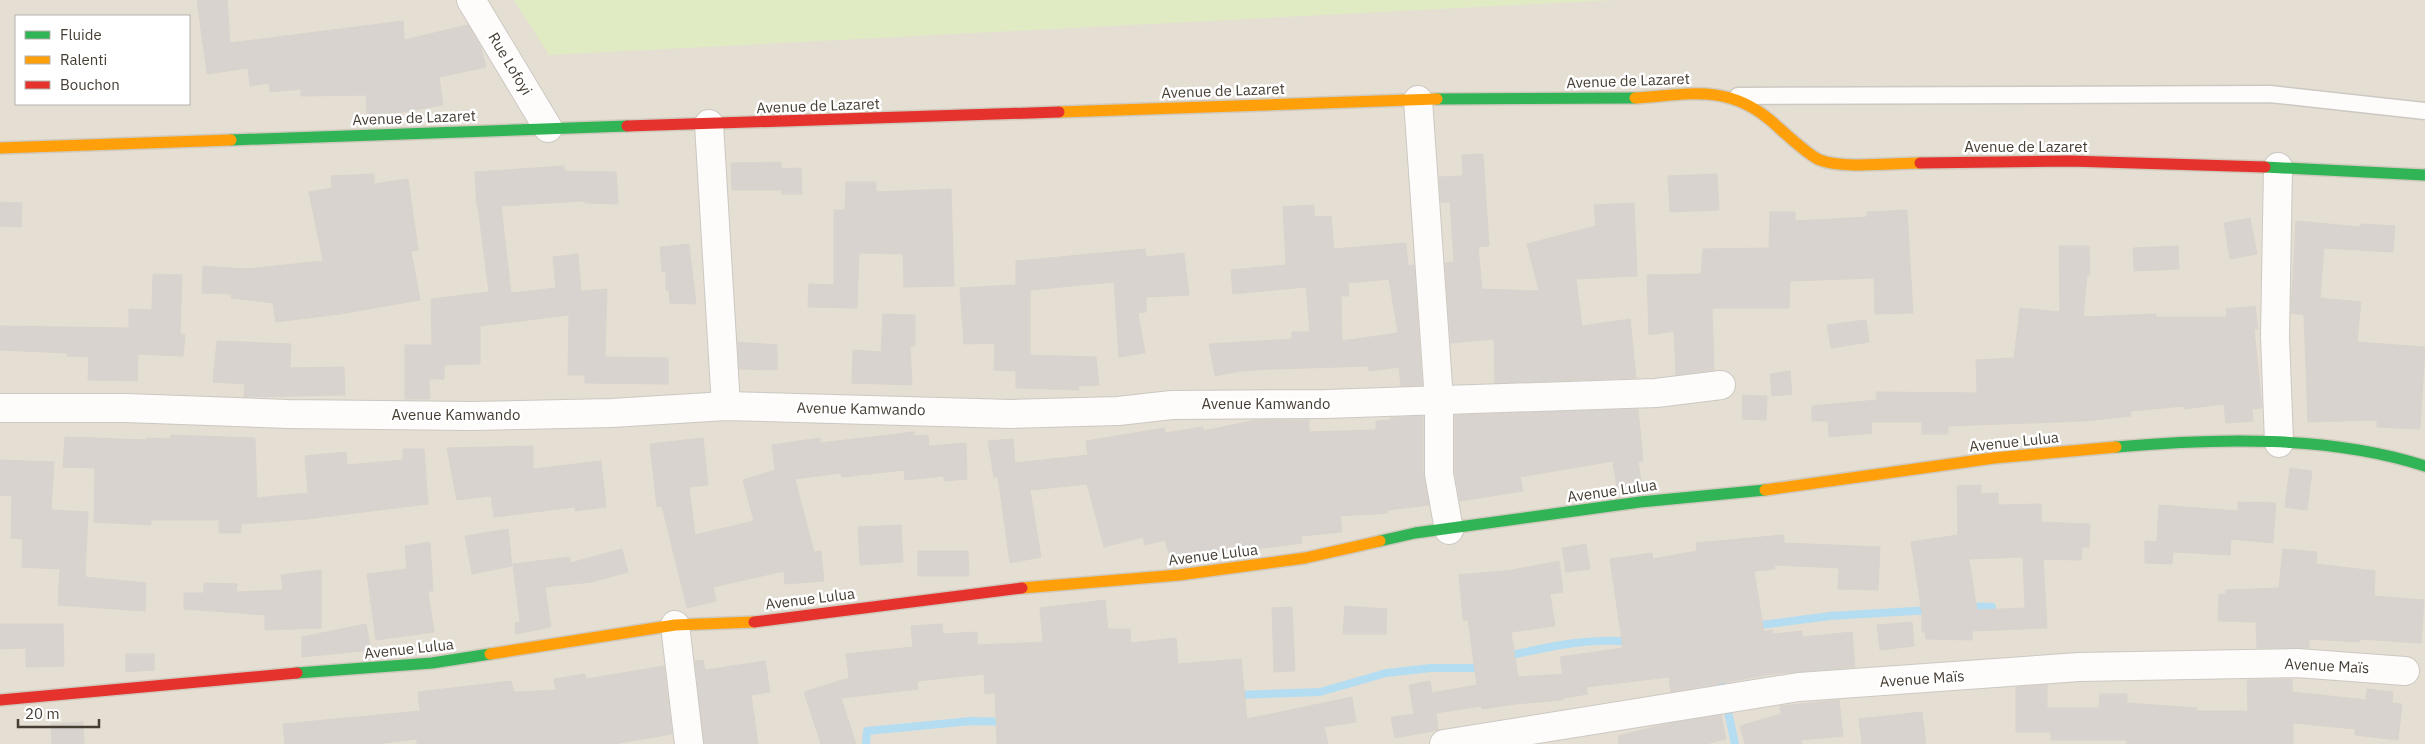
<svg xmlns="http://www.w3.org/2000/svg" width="2425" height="744" font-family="'IBM Plex Sans',sans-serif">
  <rect width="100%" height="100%" fill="#f0ece6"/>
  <path fill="#e5ded3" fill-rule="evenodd" d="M 0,0 L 2425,0 L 2425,744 L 0,744 ZM 16,16 L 189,16 L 189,104 L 16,104 Z"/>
  <path fill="#e0ebc4" d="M 514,0 L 1614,0 L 549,55 Z"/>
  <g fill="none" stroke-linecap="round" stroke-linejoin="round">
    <g stroke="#b4ddf1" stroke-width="8">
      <path d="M 1967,606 L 1992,607"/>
      <path d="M 1753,626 L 1830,616 L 1931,610"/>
      <path d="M 1507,656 C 1548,647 1589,637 1631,642"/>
      <path d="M 1720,675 L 1735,744"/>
      <path d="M 1234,695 L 1320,692 L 1386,673 L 1431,668 L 1473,668 L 1484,664"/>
      <path d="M 866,744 L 867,731 L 971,721 L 1006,722"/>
    </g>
  </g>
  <g fill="#d8d3ce" stroke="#d8d3cc" fill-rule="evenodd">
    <path d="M 197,0 L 227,0 L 230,43 L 403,21 L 404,40 L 468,25 L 481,48 L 486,67 L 439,77 L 443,105 L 397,113 L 367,114 L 366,95 L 301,96 L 301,89 L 270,92 L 269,83 L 250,86 L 248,68 L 207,74 Z"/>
    <path d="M 1483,154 L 1489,246 L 1478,247 L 1482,289 L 1539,291 L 1527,244 L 1596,226 L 1594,205 L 1634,203 L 1637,276 L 1576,279 L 1582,326 L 1630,319 L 1636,378 L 1495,383 L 1494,339 L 1451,343 L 1445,263 L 1454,262 L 1450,202 L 1441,202 L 1439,177 L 1463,176 L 1462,155 Z"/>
    <path d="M 781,162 L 781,169 L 801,168 L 802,194 L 782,194 L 782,190 L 732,190 L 731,163 Z"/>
    <path d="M 564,166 L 564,171 L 616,172 L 618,204 L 585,203 L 585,201 L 501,206 L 511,293 L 556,288 L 553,257 L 578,254 L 581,291 L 607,289 L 605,357 L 668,358 L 668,384 L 585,383 L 585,375 L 568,375 L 569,315 L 480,326 L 480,364 L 444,365 L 444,379 L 429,379 L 430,399 L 405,399 L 405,345 L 432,345 L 431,299 L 489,292 L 478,207 L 477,207 L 475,172 Z"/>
    <path d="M 374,174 L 374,184 L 408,179 L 418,250 L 411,251 L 420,300 L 340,314 L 276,322 L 273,303 L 231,298 L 232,294 L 202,293 L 203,266 L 246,269 L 323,261 L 309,192 L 332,188 L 331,176 Z"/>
    <path d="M 1717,174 L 1719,210 L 1670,212 L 1668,176 Z"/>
    <path d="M 846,182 L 876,182 L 876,192 L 951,189 L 954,286 L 904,287 L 903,254 L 859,253 L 857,308 L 808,307 L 809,284 L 834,285 L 834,210 L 845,210 Z"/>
    <path d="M 0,202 L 22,203 L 21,227 L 0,226 Z"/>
    <path d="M 1314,205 L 1314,217 L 1331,216 L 1334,249 L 1406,243 L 1408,266 L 1414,265 L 1422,385 L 1401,386 L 1399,367 L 1369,371 L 1369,366 L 1273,369 L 1240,371 L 1215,376 L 1209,344 L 1292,339 L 1292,332 L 1310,332 L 1306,287 L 1233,294 L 1231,270 L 1286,265 L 1283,207 ZM 1389,279 L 1398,333 L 1342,341 L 1341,296 L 1349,296 L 1348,283 Z"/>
    <path d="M 1907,210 L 1913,313 L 1875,314 L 1874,278 L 1790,281 L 1789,308 L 1712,308 L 1714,370 L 1676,375 L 1674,331 L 1649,335 L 1647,275 L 1701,274 L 1703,249 L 1769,248 L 1770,212 L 1795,212 L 1795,221 L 1867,217 L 1867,212 Z"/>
    <path d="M 2250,218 L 2257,254 L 2230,259 L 2224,223 Z"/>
    <path d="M 2296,221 L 2361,227 L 2361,224 L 2395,226 L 2393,252 L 2324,248 L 2320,298 L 2361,302 L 2357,342 L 2425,347 L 2420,429 L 2377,427 L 2377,420 L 2308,422 L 2304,315 L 2291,313 Z"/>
    <path d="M 689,244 L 696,304 L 670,303 L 669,290 L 666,290 L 666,271 L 662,272 L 660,247 Z"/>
    <path d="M 2059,246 L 2089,246 L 2090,275 L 2087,275 L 2083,317 L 2156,314 L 2156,317 L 2227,317 L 2226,309 L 2255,306 L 2258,329 L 2254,329 L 2262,408 L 2252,409 L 2253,421 L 2226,423 L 2224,404 L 2184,409 L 2184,406 L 2130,411 L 2131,416 L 2085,421 L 1948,426 L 1948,434 L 1922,434 L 1922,422 L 1871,422 L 1872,433 L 1829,437 L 1828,421 L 1812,421 L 1812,406 L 1877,400 L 1876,392 L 1977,393 L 1976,360 L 2014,358 L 2020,308 L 2060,312 Z"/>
    <path d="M 2178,246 L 2179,269 L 2134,271 L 2133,248 Z"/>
    <path d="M 1145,249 L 1146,257 L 1184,253 L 1189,295 L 1146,297 L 1146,312 L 1138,313 L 1145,353 L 1119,357 L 1114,282 L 1030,290 L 1030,355 L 1096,357 L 1099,385 L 1078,386 L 1079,390 L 1016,388 L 1016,371 L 994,370 L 995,343 L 964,344 L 960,288 L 1016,285 L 1016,261 Z"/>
    <path d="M 153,274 L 182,275 L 180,334 L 185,335 L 183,356 L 138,354 L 137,381 L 88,380 L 89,357 L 67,356 L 67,353 L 0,350 L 0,326 L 129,328 L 129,309 L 152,310 Z"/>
    <path d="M 883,314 L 915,315 L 915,346 L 910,346 L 912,385 L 852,383 L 853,350 L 881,352 Z"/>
    <path d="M 1866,320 L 1869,342 L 1831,348 L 1827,325 Z"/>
    <path d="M 217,341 L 291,344 L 290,368 L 344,367 L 345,395 L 244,397 L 245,384 L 213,382 Z"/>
    <path d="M 738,342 L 777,345 L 777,370 L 739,369 Z"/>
    <path d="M 1790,371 L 1792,394 L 1772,396 L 1770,374 Z"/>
    <path d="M 1743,395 L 1767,396 L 1766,420 L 1742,419 Z"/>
    <path d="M 1638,409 L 1643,461 L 1638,462 L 1642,486 L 1617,489 L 1613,461 L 1520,477 L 1523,491 L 1460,501 L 1455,473 L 1455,415 Z"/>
    <path d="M 1423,416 L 1423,474 L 1429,505 L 1388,510 L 1388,513 L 1340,516 L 1342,532 L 1301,536 L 1302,543 L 1171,560 L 1165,540 L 1145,545 L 1143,537 L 1104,547 L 1087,484 L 1030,490 L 1041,557 L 1010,563 L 998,477 L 994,477 L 988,441 L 1013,439 L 1015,463 L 1088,455 L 1086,441 L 1164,428 L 1165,433 L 1203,427 L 1203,431 L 1257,420 L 1309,420 L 1309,432 L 1376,430 L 1376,421 L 1390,420 L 1390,418 Z"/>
    <path d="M 914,432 L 914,436 L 928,435 L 929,446 L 966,443 L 967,479 L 944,481 L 944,476 L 905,480 L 904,470 L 842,477 L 841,473 L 795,479 L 814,552 L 821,551 L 824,581 L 785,584 L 784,571 L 713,587 L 716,601 L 687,608 L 662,506 L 657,507 L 650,444 L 703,438 L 708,485 L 689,487 L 695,535 L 754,521 L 743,480 L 775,470 L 772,445 L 820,438 L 820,443 Z"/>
    <path d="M 171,435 L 255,438 L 257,498 L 308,493 L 305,456 L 346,452 L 347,465 L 403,460 L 403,449 L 424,449 L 428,504 L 307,519 L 241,524 L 241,533 L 219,533 L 219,520 L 151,520 L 151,525 L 94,522 L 95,468 L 63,467 L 65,437 L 147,440 L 147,438 L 170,439 Z"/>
    <path d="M 533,446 L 533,469 L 601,461 L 606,507 L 575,511 L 575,507 L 494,517 L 491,496 L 457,500 L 447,448 Z"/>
    <path d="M 0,460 L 54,462 L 51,510 L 88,512 L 85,577 L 146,583 L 145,611 L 58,605 L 60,569 L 22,567 L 23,539 L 11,538 L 12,496 L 0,495 Z"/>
    <path d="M 2290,468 L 2312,471 L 2307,510 L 2285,507 Z"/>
    <path d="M 1981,485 L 1981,494 L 1998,493 L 1998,505 L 2041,504 L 2041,522 L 2090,524 L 2089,547 L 2082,547 L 2081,560 L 2043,559 L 2047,628 L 1972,631 L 1972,640 L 1926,639 L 1925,632 L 1922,632 L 1922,613 L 1911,542 L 1958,535 L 1957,486 ZM 2023,557 L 2025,608 L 1977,610 L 1969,559 Z"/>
    <path d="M 2238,502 L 2276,503 L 2273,543 L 2231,539 L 2230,555 L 2173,552 L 2172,564 L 2145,563 L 2145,541 L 2157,542 L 2159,505 L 2238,511 Z"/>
    <path d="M 901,525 L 903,562 L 860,565 L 858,527 Z"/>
    <path d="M 508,529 L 512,566 L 472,574 L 465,536 Z"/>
    <path d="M 1784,535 L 1784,543 L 1880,547 L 1878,590 L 1838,589 L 1839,568 L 1774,565 L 1775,569 L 1754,571 L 1764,632 L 1772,630 L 1773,634 L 1802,631 L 1802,637 L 1852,632 L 1855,667 L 1772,674 L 1671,692 L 1669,677 L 1586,687 L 1588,694 L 1563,698 L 1563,700 L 1515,704 L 1482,709 L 1481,706 L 1436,713 L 1438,730 L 1395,738 L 1391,717 L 1414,714 L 1409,685 L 1430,681 L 1432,693 L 1477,685 L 1468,620 L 1463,620 L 1459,575 L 1512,570 L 1559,561 L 1563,592 L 1550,594 L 1555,626 L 1511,632 L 1518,677 L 1563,674 L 1560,657 L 1623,648 L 1610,559 L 1652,553 L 1653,559 L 1697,551 L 1696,543 Z"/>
    <path d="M 430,542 L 433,591 L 428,591 L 434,632 L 376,640 L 367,574 L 407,569 L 405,546 Z"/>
    <path d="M 1586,544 L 1590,569 L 1566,572 L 1562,548 Z"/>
    <path d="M 622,549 L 628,572 L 592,582 L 545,587 L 551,627 L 516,634 L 515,623 L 520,622 L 513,564 L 570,557 L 570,563 Z"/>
    <path d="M 2283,549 L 2317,552 L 2316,564 L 2375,571 L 2374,596 L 2424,600 L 2421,643 L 2360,639 L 2359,642 L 2309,639 L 2309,648 L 2257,648 L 2256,622 L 2218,621 L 2219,594 L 2226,594 L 2226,590 L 2279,588 Z"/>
    <path d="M 918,551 L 968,551 L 969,576 L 918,576 Z"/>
    <path d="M 321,570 L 321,628 L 265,630 L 265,615 L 184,609 L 184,593 L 204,593 L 204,583 L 237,584 L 236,592 L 283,590 L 281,575 Z"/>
    <path d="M 1105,600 L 1108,629 L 1130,629 L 1131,643 L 1176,638 L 1178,664 L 1241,659 L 1247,719 L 1352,697 L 1356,722 L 1324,727 L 1328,744 L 997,744 L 995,693 L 985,694 L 984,674 L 917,681 L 918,689 L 841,698 L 856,744 L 821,744 L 804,692 L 849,678 L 846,654 L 913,647 L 911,626 L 942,624 L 943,634 L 977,632 L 977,645 L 1043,642 L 1040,608 Z"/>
    <path d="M 1345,606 L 1387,609 L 1386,634 L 1343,634 Z"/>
    <path d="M 1292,607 L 1295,671 L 1274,672 L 1272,608 Z"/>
    <path d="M 1912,622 L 1914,646 L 1880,650 L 1877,625 Z"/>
    <path d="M 0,624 L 63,624 L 64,666 L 26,667 L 26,648 L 0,649 Z"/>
    <path d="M 366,624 L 371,650 L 302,657 L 302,637 Z"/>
    <path d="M 126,654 L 154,654 L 154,670 L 126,672 Z"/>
    <path d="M 703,660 L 705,670 L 765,661 L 770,692 L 751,695 L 758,744 L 704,744 L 695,661 Z"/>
    <path d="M 664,666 L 672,734 L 614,744 L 417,744 L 417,739 L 376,744 L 285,744 L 283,724 L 420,711 L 418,692 L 511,681 L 514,692 L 556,690 L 554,679 L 585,674 L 586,679 Z"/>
    <path d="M 2292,679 L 2292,692 L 2366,700 L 2367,689 L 2393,692 L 2392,703 L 2402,704 L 2398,740 L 2355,735 L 2355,729 L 2293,723 L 2293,744 L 2126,744 L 2127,740 L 2051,740 L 2051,732 L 2016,732 L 2016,687 L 2047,685 L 2047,708 L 2099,708 L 2100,694 L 2127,694 L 2127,703 L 2197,708 L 2197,711 L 2248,711 L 2247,680 Z"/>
    <path d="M 1839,700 L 1843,736 L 1801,740 L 1802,744 L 1745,744 L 1740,726 L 1781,714 L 1780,706 Z"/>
    <path d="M 1922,712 L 1926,744 L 1862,744 L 1859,719 Z"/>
    <path d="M 1721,715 L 1726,739 L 1706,744 L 1619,744 L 1618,736 L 1666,724 Z"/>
    <path d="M 83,722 L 84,744 L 52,744 L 51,724 Z"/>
  </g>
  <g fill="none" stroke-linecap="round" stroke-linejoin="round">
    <defs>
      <path id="lane" d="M 1738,96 L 2270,94 L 2425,111"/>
      <g id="street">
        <path d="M 471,0 L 548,128"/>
        <path d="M 1418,100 L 1439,400 L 1439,474 L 1449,530"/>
        <path d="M 709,124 L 726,406"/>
        <path d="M 2278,167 L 2275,336 L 2279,443"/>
        <path d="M 0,408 L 126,408 L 288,414 L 472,416 L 612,413 L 726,406 L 1011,414 L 1118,411 L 1172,405 L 1326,404 L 1656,393 L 1721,385"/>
        <path d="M 675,625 L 689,744"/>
        <path d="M 1444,744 L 1799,687 L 2079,667 L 2297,663 L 2405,671"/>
      </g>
      <g id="fast">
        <path d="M 1437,99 L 1635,98"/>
        <path d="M 231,140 L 627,126"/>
        <path d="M 2265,167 L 2425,175"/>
        <path d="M 2116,447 C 2215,438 2330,435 2425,466"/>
        <path d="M 1380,541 L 1415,533 L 1640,502 L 1765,490"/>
        <path d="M 297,673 L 432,663 L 490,654"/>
      </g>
      <g id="slow">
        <path d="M 1635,98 C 1687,95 1726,83 1770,120 C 1782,130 1807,155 1820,160 C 1841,169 1895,163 1920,163"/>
        <path d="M 1059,112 L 1437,99"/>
        <path d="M 0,148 L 231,140"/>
        <path d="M 1765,490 L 1994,458 L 2116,447"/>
        <path d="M 1022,588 L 1179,575 L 1305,558 L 1380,541"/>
        <path d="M 490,654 L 675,625 L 754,622"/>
      </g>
      <g id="jam">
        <path d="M 627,126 L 1059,112"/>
        <path d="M 1920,163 L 2070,161 L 2265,167"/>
        <path d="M 754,622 L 1022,588"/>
        <path d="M 0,700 L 297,673"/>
      </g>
    </defs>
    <use href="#lane" stroke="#ccc8c2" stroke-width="19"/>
    <use href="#street" stroke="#ccc8c2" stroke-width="30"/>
    <use href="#fast" stroke="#d0c9bd" stroke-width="14"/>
    <use href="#slow" stroke="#d0c9bd" stroke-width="14"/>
    <use href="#jam" stroke="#d0c9bd" stroke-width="14"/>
    <use href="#lane" stroke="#fdfcfb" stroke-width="16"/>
    <use href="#street" stroke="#fdfcfb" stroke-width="28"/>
    <use href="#fast" stroke="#30b455" stroke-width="11"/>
    <use href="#slow" stroke="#ff9f0a" stroke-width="11"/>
    <use href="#jam" stroke="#e5322d" stroke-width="11"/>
  </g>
  <g text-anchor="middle" stroke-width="5" stroke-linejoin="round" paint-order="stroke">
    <g font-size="15" fill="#463d33" stroke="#fff">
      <text transform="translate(510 64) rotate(59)" y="5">Rue Lofoyi</text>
      <text transform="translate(1628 81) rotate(-2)" y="5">Avenue de Lazaret</text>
      <text transform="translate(1223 91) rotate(-2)" y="5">Avenue de Lazaret</text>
      <text transform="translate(818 106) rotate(-2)" y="5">Avenue de Lazaret</text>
      <text transform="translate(414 118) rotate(-2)" y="5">Avenue de Lazaret</text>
      <text x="2026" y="152">Avenue de Lazaret</text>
      <text x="1266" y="409">Avenue Kamwando</text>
      <text transform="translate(861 409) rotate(1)" y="5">Avenue Kamwando</text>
      <text x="456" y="420">Avenue Kamwando</text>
      <text transform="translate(2014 442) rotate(-6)" y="5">Avenue Lulua</text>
      <text transform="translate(1612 491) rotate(-8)" y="5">Avenue Lulua</text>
      <text transform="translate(1213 555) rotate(-7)" y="5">Avenue Lulua</text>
      <text transform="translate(810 599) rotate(-7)" y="5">Avenue Lulua</text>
      <text transform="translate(409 649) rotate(-6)" y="5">Avenue Lulua</text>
      <text transform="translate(2327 666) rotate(3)" y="5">Avenue Maïs</text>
      <text transform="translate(1922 679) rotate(-4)" y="5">Avenue Maïs</text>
    </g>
  </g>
  <rect x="15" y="15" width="175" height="90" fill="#ffffff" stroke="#b5b1ad"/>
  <rect x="25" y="31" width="25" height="8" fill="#30b455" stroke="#b5b1ad"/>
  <text x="60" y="40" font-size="15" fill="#463d33">Fluide</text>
  <rect x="25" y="56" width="25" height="8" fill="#ff9f0a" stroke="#b5b1ad"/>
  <text x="60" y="65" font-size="15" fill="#463d33">Ralenti</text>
  <rect x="25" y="81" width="25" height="8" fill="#e5322d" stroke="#b5b1ad"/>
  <text x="60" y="90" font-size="15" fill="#463d33">Bouchon</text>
  <path d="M18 719v8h81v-8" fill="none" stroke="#463d33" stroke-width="2.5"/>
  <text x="25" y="719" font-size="15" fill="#463d33" stroke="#ffffff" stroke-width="4" paint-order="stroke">20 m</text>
</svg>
